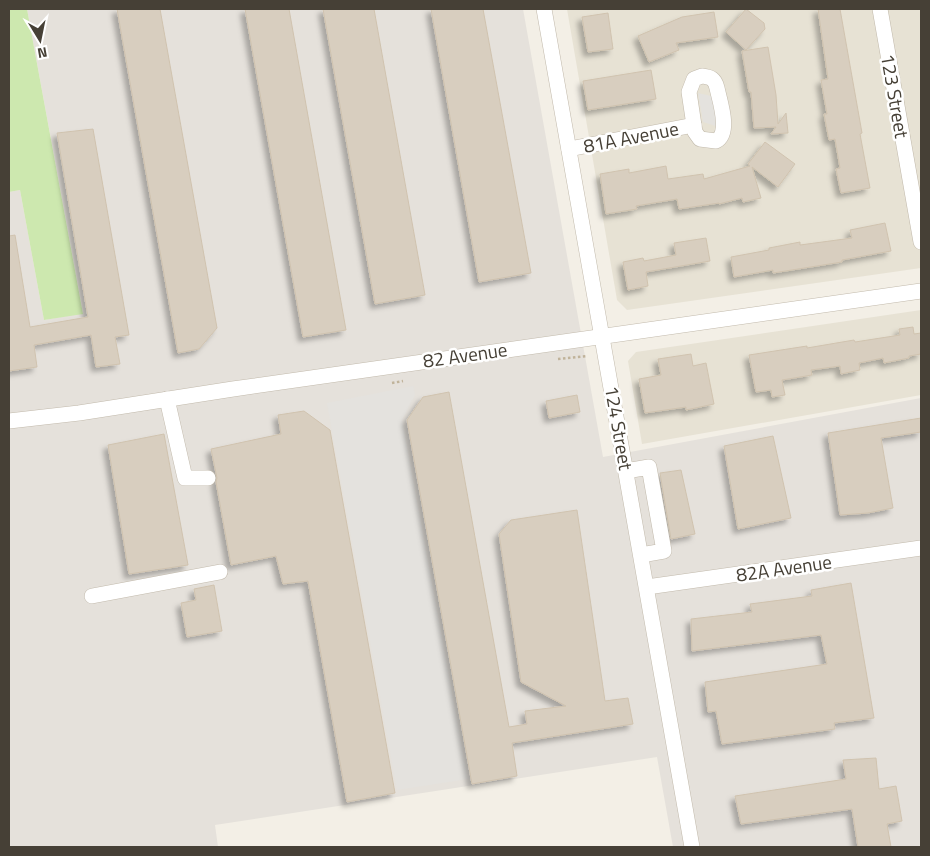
<svg xmlns="http://www.w3.org/2000/svg" width="930" height="856" font-family="'Titillium Web',sans-serif">
  <defs>
    <filter id="shadow"><feDropShadow dx="-4.5" dy="4.5" stdDeviation="2.5" flood-color="#0004"/></filter>
  </defs>
  <rect width="100%" height="100%" fill="#f3efe6"/>
  <g fill="#e7e2d4">
    <path d="M 567,9 L 921,9 L 921,268 L 627,310 L 617,300 Z"/>
    <path d="M 921,310 L 921,395 L 642,444 L 628,361 L 636,352 Z"/>
  </g>
  <path fill="#e5e1db" d="M 27,9 L 523,9 L 603,457 L 921,398 L 921,847 L 673,847 L 657,757 L 215,825 L 218,847 L 9,847 L 9,192 L 20,190 L 44,320 L 83,313 Z"/>
  <path fill="#cde8af" d="M 9,9 L 27,9 L 83,314 L 44,320 L 20,190 L 9,192 Z"/>
  <g fill="#e4e2de">
    <path d="M 698,93 L 720,98 L 725,129 L 703,122 Z"/>
    <path d="M 413,386 L 415,395 L 402,420 L 468,779 L 397,790 L 327,403 Z"/>
  </g>
  <g fill="#d8cebf" stroke="#d0c3af" filter="url(#shadow)">
    <path d="M 117,9 L 160,9 L 217,328 L 199,349 L 178,353 Z"/>
    <path d="M 245,9 L 289,9 L 346,330 L 303,337 Z"/>
    <path d="M 323,9 L 374,9 L 425,295 L 375,304 Z"/>
    <path d="M 431,9 L 483,9 L 531,273 L 479,282 Z"/>
    <path d="M 746,9 L 764,23 L 765,29 L 746,50 L 726,32 Z"/>
    <path d="M 818,9 L 840,9 L 862,133 L 860,134 L 870,188 L 841,193 L 836,169 L 840,168 L 835,139 L 829,140 L 824,114 L 827,114 L 821,80 L 828,79 Z"/>
    <path d="M 714,12 L 718,37 L 676,43 L 679,50 L 649,62 L 638,36 L 682,17 Z"/>
    <path d="M 608,13 L 613,49 L 588,52 L 582,17 Z"/>
    <path d="M 768,47 L 776,95 L 778,124 L 786,113 L 788,133 L 771,134 L 776,127 L 754,128 L 751,92 L 749,92 L 742,51 Z"/>
    <path d="M 651,70 L 656,99 L 588,110 L 583,81 Z"/>
    <path d="M 93,129 L 129,335 L 115,337 L 120,364 L 96,367 L 91,335 L 34,345 L 37,367 L 9,371 L 9,236 L 15,235 L 30,327 L 88,317 L 57,133 Z"/>
    <path d="M 765,142 L 795,164 L 778,187 L 752,167 L 761,198 L 743,202 L 742,198 L 719,204 L 719,203 L 679,209 L 677,199 L 636,206 L 637,209 L 606,214 L 600,174 L 629,169 L 629,173 L 666,166 L 668,179 L 703,174 L 704,179 L 750,166 L 748,164 Z"/>
    <path d="M 885,223 L 891,251 L 842,260 L 842,262 L 773,273 L 773,270 L 734,277 L 731,257 L 769,250 L 769,248 L 800,242 L 800,245 L 852,238 L 850,230 Z"/>
    <path d="M 706,238 L 710,261 L 646,272 L 648,286 L 628,290 L 623,262 L 643,258 L 644,261 L 676,255 L 674,243 Z"/>
    <path d="M 913,327 L 914,334 L 921,333 L 921,354 L 909,356 L 909,358 L 884,363 L 883,358 L 859,363 L 860,370 L 841,374 L 840,366 L 811,370 L 812,375 L 782,380 L 785,395 L 772,397 L 771,390 L 756,392 L 749,355 L 807,346 L 807,348 L 854,340 L 855,342 L 900,335 L 899,329 Z"/>
    <path d="M 691,354 L 693,366 L 706,363 L 714,404 L 686,410 L 686,407 L 645,413 L 639,379 L 661,375 L 658,359 Z"/>
    <path d="M 449,392 L 509,727 L 527,724 L 525,711 L 566,706 L 521,682 L 499,534 L 511,520 L 577,510 L 605,701 L 628,698 L 633,724 L 512,743 L 517,776 L 472,784 L 407,420 L 423,397 Z"/>
    <path d="M 577,395 L 580,412 L 549,418 L 546,401 Z"/>
    <path d="M 304,411 L 330,430 L 395,793 L 347,802 L 308,581 L 283,584 L 276,556 L 231,565 L 216,482 L 217,478 L 211,449 L 281,434 L 278,415 Z"/>
    <path d="M 921,418 L 921,432 L 881,438 L 893,508 L 868,513 L 840,515 L 828,433 Z"/>
    <path d="M 164,434 L 188,565 L 129,574 L 108,445 Z"/>
    <path d="M 773,436 L 791,518 L 738,529 L 724,446 Z"/>
    <path d="M 681,470 L 695,534 L 671,539 L 660,473 Z"/>
    <path d="M 851,583 L 874,718 L 834,723 L 835,729 L 722,744 L 716,711 L 708,712 L 705,682 L 827,664 L 821,635 L 692,651 L 691,619 L 752,612 L 750,604 L 812,596 L 811,590 Z"/>
    <path d="M 214,585 L 222,631 L 187,637 L 181,603 L 196,600 L 194,589 Z"/>
    <path d="M 876,758 L 879,789 L 896,786 L 902,821 L 887,824 L 891,847 L 858,847 L 852,809 L 741,824 L 735,796 L 846,779 L 843,760 Z"/>
  </g>
  <g fill="none" stroke-linecap="round" stroke-linejoin="round">
    <defs>
      <g id="minor">
        <path d="M 544,9 L 692,847"/>
        <path d="M 880,9 L 921,242"/>
        <path d="M 702,76 C 711,77 715,79 717,88 C 720,102 731,133 716,141 L 700,139 L 695,132 L 689,92 L 694,79 Z"/>
        <path d="M 569,149 L 694,125"/>
        <path d="M 167,399 L 185,478 L 208,478"/>
        <path d="M 9,421 L 79,413 L 233,389 L 921,291"/>
        <path d="M 626,471 L 649,467 L 664,551 L 641,555"/>
        <path d="M 647,587 L 921,548"/>
        <path d="M 92,596 L 220,572"/>
      </g>
    </defs>
    <use href="#minor" stroke="#c2baac" stroke-width="16"/>
    <g stroke="#c0b39a" stroke-width="2.5" stroke-dasharray="2.5 2.5" stroke-linecap="butt">
      <path d="M 558,359 L 587,356"/>
      <path d="M 392,383 L 403,381"/>
    </g>
    <use href="#minor" stroke="#fff" stroke-width="15"/>
  </g>
  <g text-anchor="middle" stroke-width="5" stroke-linejoin="round" paint-order="stroke">
    <g font-size="19" fill="#464036" stroke="#fff">
      <text transform="translate(895 96) rotate(80)" y="7">123 Street</text>
      <text transform="translate(631 137) rotate(-11)" y="7">81A Avenue</text>
      <text transform="translate(465 355) rotate(-8)" y="7">82 Avenue</text>
      <text transform="translate(619 428) rotate(80)" y="7">124 Street</text>
      <text transform="translate(784 568) rotate(-8)" y="7">82A Avenue</text>
    </g>
  </g>
  <rect width="930" height="856" fill="none" stroke="#464036" stroke-width="20"/>
  <g transform="translate(40 40) rotate(170)" stroke="#ffffff" stroke-width="4" paint-order="stroke">
  <path d="M0-4L9 19L0 12L-9 19Z" fill="#464036"/>
  <text y="-8" font-size="14" font-weight="bold" text-anchor="middle" fill="#464036">N</text>
  </g>
</svg>
